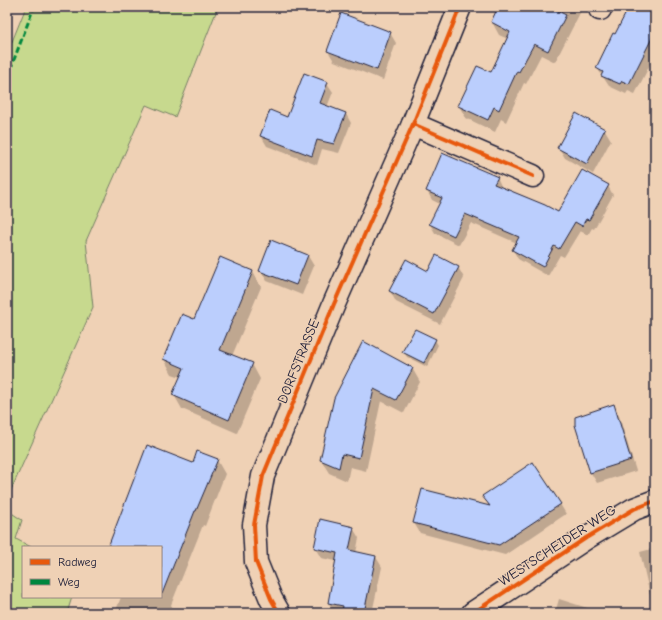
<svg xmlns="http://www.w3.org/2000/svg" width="662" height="620" font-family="'Comic Neue',sans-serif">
  <rect width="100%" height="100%" fill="#efd1b5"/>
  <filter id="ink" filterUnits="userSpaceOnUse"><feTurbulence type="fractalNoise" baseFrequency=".025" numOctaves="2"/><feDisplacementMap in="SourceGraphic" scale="8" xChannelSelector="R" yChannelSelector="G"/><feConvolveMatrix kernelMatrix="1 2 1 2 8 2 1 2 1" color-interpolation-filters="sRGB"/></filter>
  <g filter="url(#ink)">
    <g fill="#c7d98e" stroke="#747e64">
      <path d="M 26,7 L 218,7 L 175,117 L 146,105 L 86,241 L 93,307 L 7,499 L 7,54 Z"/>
      <path d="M 7,510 L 22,520 L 16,539 L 31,547 L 23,547 L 23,597 L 72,597 L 67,613 L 7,613 Z"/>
    </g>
    <g fill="#0003">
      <path d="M 499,7 L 583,7 L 555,62 L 541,55 L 526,84 L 524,83 L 506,122 L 501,119 L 495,132 L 466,118 L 459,106 L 491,73 L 508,39 L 499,35 L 492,22 Z"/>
      <path d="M 630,7 L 655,7 L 655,55 L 635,94 L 628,91 L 626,94 L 609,86 L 597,68 L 616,35 Z"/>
      <path d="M 390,33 L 396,43 L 383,80 L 334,61 L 328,51 Z"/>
      <path d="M 327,83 L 333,92 L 327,107 L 346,114 L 351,123 L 339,153 L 322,149 L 317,165 L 267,146 L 261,136 L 287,118 Z"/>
      <path d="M 577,114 L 605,130 L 611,140 L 593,174 L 565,158 L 559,148 Z"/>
      <path d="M 497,177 L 502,188 L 558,213 L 608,186 L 613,195 L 594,229 L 592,228 L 588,235 L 580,231 L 564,257 L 560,255 L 548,276 L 518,259 L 513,250 L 517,243 L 471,223 L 459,245 L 435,233 L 430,224 L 440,204 L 432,200 L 427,191 Z"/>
      <path d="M 272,242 L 308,256 L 314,266 L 302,295 L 267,281 L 261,271 Z"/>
      <path d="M 220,259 L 253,272 L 261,287 L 232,356 L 252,364 L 260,379 L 237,433 L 182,409 L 174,395 L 181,377 L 172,374 L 164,359 L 195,321 Z"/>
      <path d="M 458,267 L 464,278 L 440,324 L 396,302 L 390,291 L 429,272 Z"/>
      <path d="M 435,340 L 438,345 L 427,367 L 407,357 L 404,352 Z"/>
      <path d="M 412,368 L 420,382 L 404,413 L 381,401 L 366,471 L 350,467 L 347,481 L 329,473 L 321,460 L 335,399 Z"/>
      <path d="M 613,406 L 619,416 L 636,471 L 597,483 L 591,473 L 576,425 Z"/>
      <path d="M 217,460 L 225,474 L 205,526 L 203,525 L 171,605 L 176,613 L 115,613 L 121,597 L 161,597 L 161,547 L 109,547 L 193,464 Z"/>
      <path d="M 484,496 L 560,504 L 566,514 L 505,555 L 420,533 L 414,523 L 490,508 Z"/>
      <path d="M 353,528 L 359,538 L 356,553 L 376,557 L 382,567 L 372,613 L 334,613 L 329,603 L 336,561 L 321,558 L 315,548 Z"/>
      <path d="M 655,548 L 655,613 L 654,613 L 640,552 Z"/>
      <path d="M 559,599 L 603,613 L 555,613 Z"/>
    </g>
    <g fill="#bbcefd" stroke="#22223b">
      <path d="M 498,7 L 550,7 L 566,15 L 548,51 L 534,44 L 519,72 L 517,71 L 499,110 L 494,107 L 488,120 L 458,106 L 477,66 L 491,72 L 510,32 L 491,22 Z"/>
      <path d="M 629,7 L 655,7 L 655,32 L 629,84 L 622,81 L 620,84 L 601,76 L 603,72 L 596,68 L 613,33 L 615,34 Z"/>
      <path d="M 341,13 L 391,32 L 377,70 L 327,51 Z"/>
      <path d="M 304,73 L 328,82 L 320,103 L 346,113 L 334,144 L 317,140 L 312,156 L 260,136 L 270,110 L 287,117 Z"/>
      <path d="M 576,113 L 605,129 L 587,164 L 557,148 Z"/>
      <path d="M 442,153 L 498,177 L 494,184 L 545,205 L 558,212 L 582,170 L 609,185 L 589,220 L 586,219 L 582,226 L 575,222 L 559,249 L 554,246 L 543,267 L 512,250 L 519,237 L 465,214 L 454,236 L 429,224 L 442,198 L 426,191 Z"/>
      <path d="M 271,240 L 308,255 L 296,285 L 259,271 Z"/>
      <path d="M 436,255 L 459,267 L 434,314 L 389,291 L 406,259 L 428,271 Z"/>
      <path d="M 220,257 L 253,271 L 220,350 L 253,363 L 229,420 L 172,395 L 184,368 L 163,359 L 182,314 L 194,319 Z"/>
      <path d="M 415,329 L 436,339 L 424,363 L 402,352 Z"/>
      <path d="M 363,341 L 413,368 L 396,400 L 374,389 L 359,458 L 342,454 L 339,468 L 320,460 L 334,398 Z"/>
      <path d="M 614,404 L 631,460 L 590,473 L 575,425 L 575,417 Z"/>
      <path d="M 147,445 L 193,463 L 197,451 L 218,459 L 196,511 L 195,511 L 162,594 L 161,593 L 161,547 L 108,547 Z"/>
      <path d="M 533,462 L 561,504 L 499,545 L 413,523 L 422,489 L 490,506 L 482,496 Z"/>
      <path d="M 320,519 L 354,527 L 349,550 L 376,556 L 364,613 L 342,613 L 343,606 L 328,603 L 337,553 L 314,548 Z"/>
    </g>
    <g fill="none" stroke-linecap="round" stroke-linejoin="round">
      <defs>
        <g id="minor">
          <path d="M 600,9 L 601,7"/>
          <path d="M 413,124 L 533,176"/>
          <path d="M 279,613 L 271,599 L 256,562 L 254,525 L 263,476 L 334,304 L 413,124 L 460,7"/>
          <path d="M 473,613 L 586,538 L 634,509 L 655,501"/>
        </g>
      </defs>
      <use href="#minor" stroke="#22223b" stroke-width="25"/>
      <use href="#minor" stroke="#efd1b5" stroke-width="22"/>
      <path stroke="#00873e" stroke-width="3" stroke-dasharray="6 3" stroke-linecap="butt" d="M 7,78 L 34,7"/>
      <defs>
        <g id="cycleway">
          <path d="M 413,124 L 533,176"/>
          <path d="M 279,613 L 271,599 L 256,562 L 254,525 L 263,476 L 334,304 L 413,124 L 460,7"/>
          <path d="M 473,613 L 586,538 L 634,509 L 655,501"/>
        </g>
      </defs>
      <use href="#cycleway" stroke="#efd1b5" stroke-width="6"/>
      <use href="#cycleway" stroke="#e8590c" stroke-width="4"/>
    </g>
  </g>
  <g text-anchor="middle" stroke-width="3" stroke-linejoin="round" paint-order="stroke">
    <g font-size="14" fill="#22223b" stroke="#efd1b5">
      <text transform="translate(298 361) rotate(-68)" y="5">DORFSTRASSE</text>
      <text transform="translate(557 545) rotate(-33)" y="5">WESTSCHEIDER WEG</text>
    </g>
  </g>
  <rect width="662" height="620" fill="none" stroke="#efd1b5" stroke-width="24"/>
  <rect x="12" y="12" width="638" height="596" fill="none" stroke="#22223b" stroke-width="1.5" filter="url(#ink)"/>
  <rect x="22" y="546" width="140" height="52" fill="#efd1b5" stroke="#9d8b84"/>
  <rect x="30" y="559" width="20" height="6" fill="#e8590c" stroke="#9d8b84"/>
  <text x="58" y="566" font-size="12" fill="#22223b">Radweg</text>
  <rect x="30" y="579" width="20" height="6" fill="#00873e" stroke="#9d8b84"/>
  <text x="58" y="586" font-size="12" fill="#22223b">Weg</text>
</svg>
